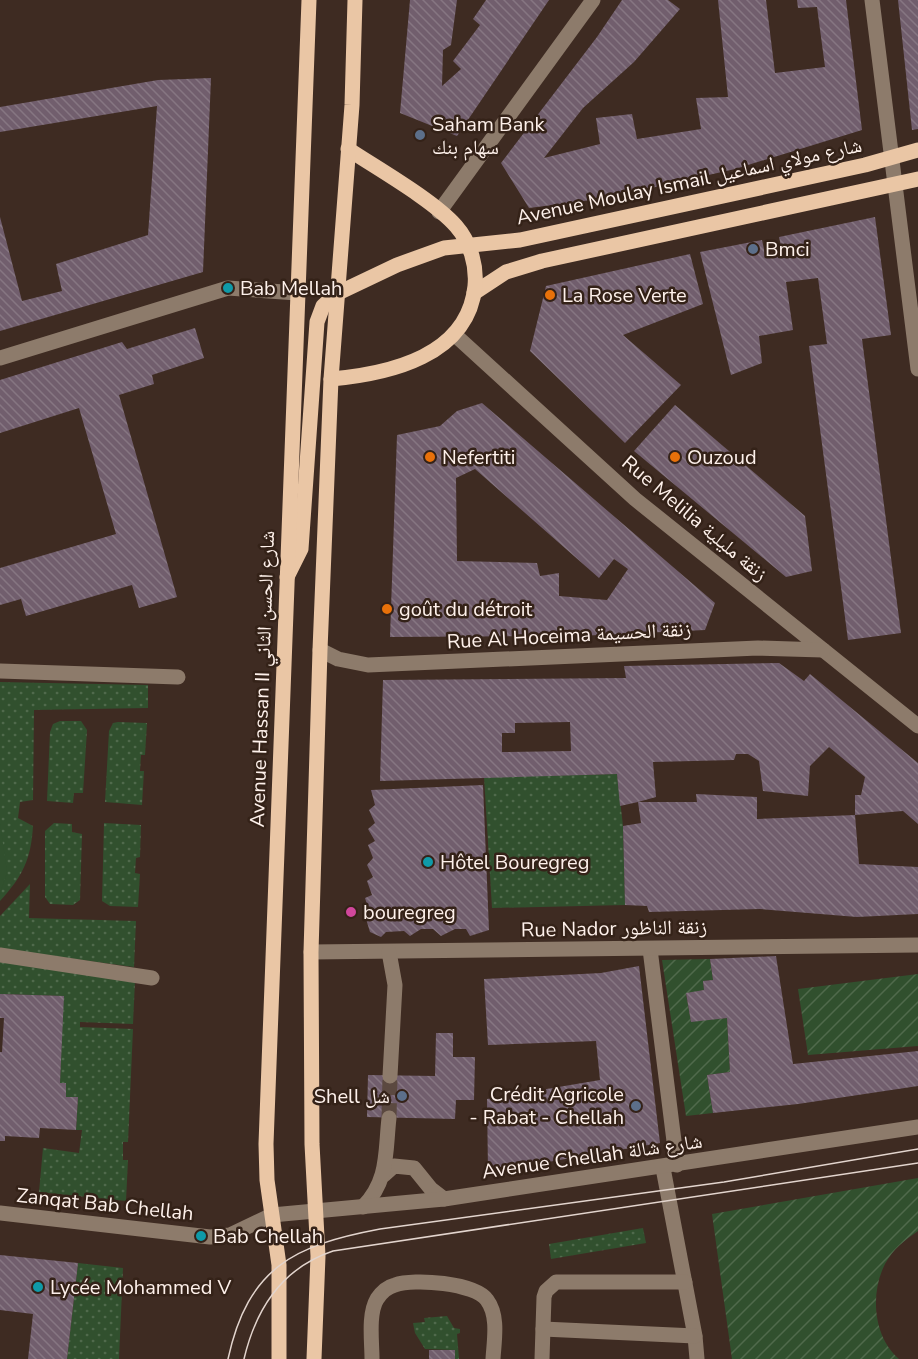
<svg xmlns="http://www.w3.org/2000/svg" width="918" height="1359" font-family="'Nunito Sans','Noto Naskh Arabic',sans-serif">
  <defs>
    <pattern id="grass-dots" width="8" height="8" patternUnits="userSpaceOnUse" patternTransform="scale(1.5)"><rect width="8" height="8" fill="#31502e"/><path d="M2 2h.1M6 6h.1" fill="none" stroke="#506a4c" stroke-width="1.8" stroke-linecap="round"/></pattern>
    <pattern id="garden-furrows" width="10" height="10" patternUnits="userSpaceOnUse" patternTransform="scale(1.5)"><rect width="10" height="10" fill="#31502e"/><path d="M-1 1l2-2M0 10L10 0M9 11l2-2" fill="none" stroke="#506a4c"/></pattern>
    <pattern id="building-back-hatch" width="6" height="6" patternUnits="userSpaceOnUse" patternTransform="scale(1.5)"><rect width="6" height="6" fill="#715e6d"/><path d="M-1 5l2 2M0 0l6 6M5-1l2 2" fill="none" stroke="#867682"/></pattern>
  </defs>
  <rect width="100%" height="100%" fill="#3e2b22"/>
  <g fill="url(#grass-dots)">
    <path d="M 0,682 L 148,685 L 148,708 L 34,710 L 33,800 L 20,802 L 18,818 L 33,826 C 31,859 23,876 0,901 Z"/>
    <path d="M 60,721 L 81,721 L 87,730 L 83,793 L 74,793 L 73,803 L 47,801 L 50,732 L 53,724 Z"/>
    <path d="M 118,722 L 147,723 L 145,755 L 141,755 L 140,771 L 144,771 L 142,805 L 105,802 L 109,731 L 113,723 Z"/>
    <path d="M 617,774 L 623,826 L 625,905 L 492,908 L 484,777 Z"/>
    <path d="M 54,823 L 72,824 L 72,832 L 82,834 L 80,900 L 73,905 L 50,904 L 45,897 L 45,831 Z"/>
    <path d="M 104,823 L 141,825 L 140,857 L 136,858 L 135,873 L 140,874 L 138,907 L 110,906 L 102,901 Z"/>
    <path d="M 30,884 L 29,918 L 136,921 L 134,967 L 0,949 L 0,916 Z"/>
    <path d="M 0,962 L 135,981 L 133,1024 L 80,1022 L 80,1027 L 133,1029 L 128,1142 L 123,1142 L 123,1160 L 128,1160 L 126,1201 L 39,1192 L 43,1148 L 79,1153 L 82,1130 L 76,1130 L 78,1097 L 66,1097 L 66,1084 L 60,1083 L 63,996 L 0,994 Z"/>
    <path d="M 643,1228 L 646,1243 L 551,1259 L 549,1244 Z"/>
    <path d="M 78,1263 L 123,1268 L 119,1359 L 67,1359 Z"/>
    <path d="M 447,1316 L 454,1328 L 460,1329 L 460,1333 L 457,1334 L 459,1359 L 455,1359 L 455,1350 L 425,1349 L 415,1333 L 413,1323 L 425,1322 L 424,1318 Z"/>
  </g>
  <g fill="url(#garden-furrows)">
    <path d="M 710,959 L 713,980 L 703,981 L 704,990 L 686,994 L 691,1021 L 727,1018 L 730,1072 L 707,1075 L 713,1113 L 686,1116 L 662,960 Z"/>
    <path d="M 918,974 L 918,1046 L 808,1055 L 798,989 Z"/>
    <path d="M 918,1178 L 918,1231 C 905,1240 893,1249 885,1264 C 870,1293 873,1337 899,1359 L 732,1359 L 712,1214 Z"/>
  </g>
  <path fill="#31502e" d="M 0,823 L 7,872 L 0,894 Z"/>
  <g fill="url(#building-back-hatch)" fill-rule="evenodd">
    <path d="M 410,0 L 457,0 L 451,45 L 443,50 L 442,86 L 461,69 L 453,61 L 480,25 L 473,19 L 486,0 L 549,0 L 457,136 L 400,113 Z"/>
    <path d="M 622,0 L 668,0 L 680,9 L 634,62 L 583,108 L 544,158 L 600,144 L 596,118 L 632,114 L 637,139 L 701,129 L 696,98 L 728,97 L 718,0 L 766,0 L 775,73 L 825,67 L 817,7 L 798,8 L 797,0 L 846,0 L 862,130 L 735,169 L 607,198 L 529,208 L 501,163 L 597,37 Z"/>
    <path d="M 898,0 L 918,0 L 918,129 L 912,130 Z"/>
    <path d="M 211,78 L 203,272 L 0,331 L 0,217 L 22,301 L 62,291 L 56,264 L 148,235 L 157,106 L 0,132 L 0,107 L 158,80 Z"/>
    <path d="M 875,217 L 891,335 L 862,339 L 901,633 L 848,640 L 809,346 L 827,344 L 818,278 L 786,282 L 793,330 L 759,336 L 762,363 L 731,375 L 700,252 L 762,240 L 765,254 L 782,251 L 779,237 Z"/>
    <path d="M 690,254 L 703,304 L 623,335 L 681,385 L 625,443 L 530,351 L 546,286 Z"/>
    <path d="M 195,328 L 204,358 L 152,375 L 154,384 L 119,395 L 177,597 L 139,608 L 132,585 L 26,616 L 21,599 L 0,605 L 0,568 L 116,534 L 79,408 L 0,433 L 0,380 L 122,342 L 127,349 Z"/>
    <path d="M 482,403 L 715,603 L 705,630 L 578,636 L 390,637 L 397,435 L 440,426 L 457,411 ZM 475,469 L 599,578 L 614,559 L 628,569 L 607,600 L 559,596 L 559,573 L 540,576 L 537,563 L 457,561 L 456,478 Z"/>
    <path d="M 675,405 L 805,516 L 812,571 L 786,577 L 634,451 Z"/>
    <path d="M 779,663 L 804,681 L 810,674 L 918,763 L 918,824 L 903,811 L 855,815 L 855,795 L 861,795 L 865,777 L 829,747 L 810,766 L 808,796 L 763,791 L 759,761 L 748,754 L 736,754 L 734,760 L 653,762 L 656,797 L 638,802 L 697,802 L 696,794 L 757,797 L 757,819 L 855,815 L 859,864 L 918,867 L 918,914 L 857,917 L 760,909 L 649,912 L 647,906 L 625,905 L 623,826 L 641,823 L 638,802 L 620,806 L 617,774 L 380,781 L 383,680 L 626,678 L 624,666 ZM 570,722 L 571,751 L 502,752 L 502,733 L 515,733 L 515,723 Z"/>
    <path d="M 483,785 L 489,930 L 470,936 L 466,929 L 455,929 L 441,936 L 433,929 L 421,929 L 410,936 L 404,931 L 386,932 L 381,937 L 370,932 L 366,919 L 370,914 L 365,898 L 372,895 L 367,881 L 373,877 L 367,865 L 373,858 L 368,845 L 375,841 L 368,829 L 375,823 L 369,810 L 375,805 L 371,790 Z"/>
    <path d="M 776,956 L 793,1064 L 918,1051 L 918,1086 L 798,1104 L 713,1113 L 707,1075 L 730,1072 L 727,1018 L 691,1022 L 686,993 L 704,990 L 703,981 L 713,980 L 710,959 Z"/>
    <path d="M 639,966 L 660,1143 L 488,1172 L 487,1099 L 600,1080 L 596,1041 L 488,1045 L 484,979 L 601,973 Z"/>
    <path d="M 0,994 L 64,996 L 60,1083 L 66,1083 L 66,1097 L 78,1097 L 76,1130 L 40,1128 L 39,1138 L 5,1136 L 5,1141 L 0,1141 L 0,1052 L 2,1052 L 4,1018 L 0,1018 Z"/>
    <path d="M 436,1033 L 453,1033 L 453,1057 L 475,1057 L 474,1100 L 456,1100 L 455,1119 L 367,1117 L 368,1075 L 435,1076 Z"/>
    <path d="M 0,1255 L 78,1263 L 67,1359 L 28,1359 L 33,1314 L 0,1310 Z"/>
    <rect x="429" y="1350" width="26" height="9"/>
  </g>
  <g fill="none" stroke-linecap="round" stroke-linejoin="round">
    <path stroke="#5b4940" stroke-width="15" stroke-dasharray="15 8" stroke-linecap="butt" d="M 389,1118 L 390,1076"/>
    <g stroke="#8d7b6b" stroke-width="15">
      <path d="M 872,0 L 918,369"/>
      <path d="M 439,212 L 593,0"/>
      <path d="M 454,334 L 635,499 L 918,726"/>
      <path d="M 0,358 L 228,288 L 297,293"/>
      <path d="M 320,650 L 338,659 L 368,665 L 758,648 L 823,650"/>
      <path d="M 0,671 L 178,677"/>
      <path d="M 650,949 L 677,1165"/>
      <path d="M 311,952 L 918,945"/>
      <path d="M 389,952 L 395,985 L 390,1076"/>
      <path d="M 0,955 L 152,978"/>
      <path d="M 663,1168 L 695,1336 L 697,1359"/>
      <path d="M 384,1175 L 394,1166 L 414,1168 L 431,1189 L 444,1199"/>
      <path d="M 363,1207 C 389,1180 385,1153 389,1118"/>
      <path d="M 0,1213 L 210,1237 L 230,1235 L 272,1215 L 444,1199 L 918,1127"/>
      <path d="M 543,1329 L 695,1336"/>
      <path d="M 372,1359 C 372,1342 368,1314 377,1299 C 381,1293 387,1287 395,1285 C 414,1278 475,1283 487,1300 C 499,1316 494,1341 493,1359"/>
      <path d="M 542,1359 L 544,1297 L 546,1291 L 556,1282 L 685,1282"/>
    </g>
    <g stroke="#eac6a5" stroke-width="15">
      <path d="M 474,293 L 506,272 L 542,261 L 918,179"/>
      <path d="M 331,379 C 389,374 468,356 475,286 C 477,265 470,242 456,226 C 433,200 378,169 348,149"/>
      <path d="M 287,577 L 301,549 L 317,322 L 323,306 L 336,294 L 397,265 L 444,248 L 520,240 L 865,165 L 918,150"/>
      <path d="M 279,1359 L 279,1265 L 267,1180 L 266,1144 L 309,0"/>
      <path d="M 314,1359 L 318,1256 L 312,1144 L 311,952 L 320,650 L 331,379 L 352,105 L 355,0"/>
    </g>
    <g stroke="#e3d5ce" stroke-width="1.5">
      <path d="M 228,1359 C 248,1267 295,1245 380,1229 L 724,1182 L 918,1149"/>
      <path d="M 244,1359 C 256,1308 282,1268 333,1251 L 918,1163"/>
    </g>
  </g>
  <g fill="#5c6f8a" stroke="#342218" stroke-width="2">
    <circle cx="420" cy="135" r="6"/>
    <circle cx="753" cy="249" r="6"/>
    <circle cx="402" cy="1096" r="6"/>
    <circle cx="636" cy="1106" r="6"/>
  </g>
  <g fill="#0f9aa8" stroke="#342218" stroke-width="2">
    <circle cx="228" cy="288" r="6"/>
    <circle cx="428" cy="862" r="6"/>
    <circle cx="201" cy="1236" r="6"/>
    <circle cx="38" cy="1287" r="6"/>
  </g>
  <g fill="#e8710a" stroke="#342218" stroke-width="2">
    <circle cx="550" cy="295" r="6"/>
    <circle cx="430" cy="457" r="6"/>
    <circle cx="675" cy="457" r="6"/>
    <circle cx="387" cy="609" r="6"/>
  </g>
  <circle fill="#d1479c" stroke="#342218" stroke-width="2" cx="351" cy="912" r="6"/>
  <g text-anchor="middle" stroke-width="5" stroke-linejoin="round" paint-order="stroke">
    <g font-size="20" fill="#fef1eb" stroke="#342218" text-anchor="start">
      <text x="432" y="131">Saham Bank<tspan x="432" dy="23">سهام بنك</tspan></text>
      <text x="765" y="256">Bmci</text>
      <text x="240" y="295">Bab Mellah</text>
      <text x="562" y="302">La Rose Verte</text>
      <text x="442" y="464">Nefertiti</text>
      <text x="687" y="464">Ouzoud</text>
      <text x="399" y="616">goût du détroit</text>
      <text x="440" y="869">Hôtel Bouregreg</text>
      <text x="363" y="919">bouregreg</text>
      <text x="624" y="1101" text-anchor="end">Crédit Agricole<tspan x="624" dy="23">- Rabat - Chellah</tspan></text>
      <text x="390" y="1103" text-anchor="end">Shell شل</text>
      <text x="213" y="1243">Bab Chellah</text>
      <text x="50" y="1294">Lycée Mohammed V</text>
    </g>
    <g font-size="20" fill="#fef1eb" stroke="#342218">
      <text transform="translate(689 181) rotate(-12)" y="7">Avenue Moulay Ismail شارع مولاي اسماعيل</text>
      <text transform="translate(695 518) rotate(40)" y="7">Rue Melilia زنقة مليلية</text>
      <text transform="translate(569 635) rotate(-3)" y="7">Rue Al Hoceima زنقة الحسيمة</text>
      <text transform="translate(262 679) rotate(-88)" y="7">Avenue Hassan II شارع الحسن الثاني</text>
      <text transform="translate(614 928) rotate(-1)" y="7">Rue Nador زنقة الناظور</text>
      <text transform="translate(592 1156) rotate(-8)" y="7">Avenue Chellah شارع شالة</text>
      <text transform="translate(105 1204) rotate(6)" y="7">Zanqat Bab Chellah</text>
    </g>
  </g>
</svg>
